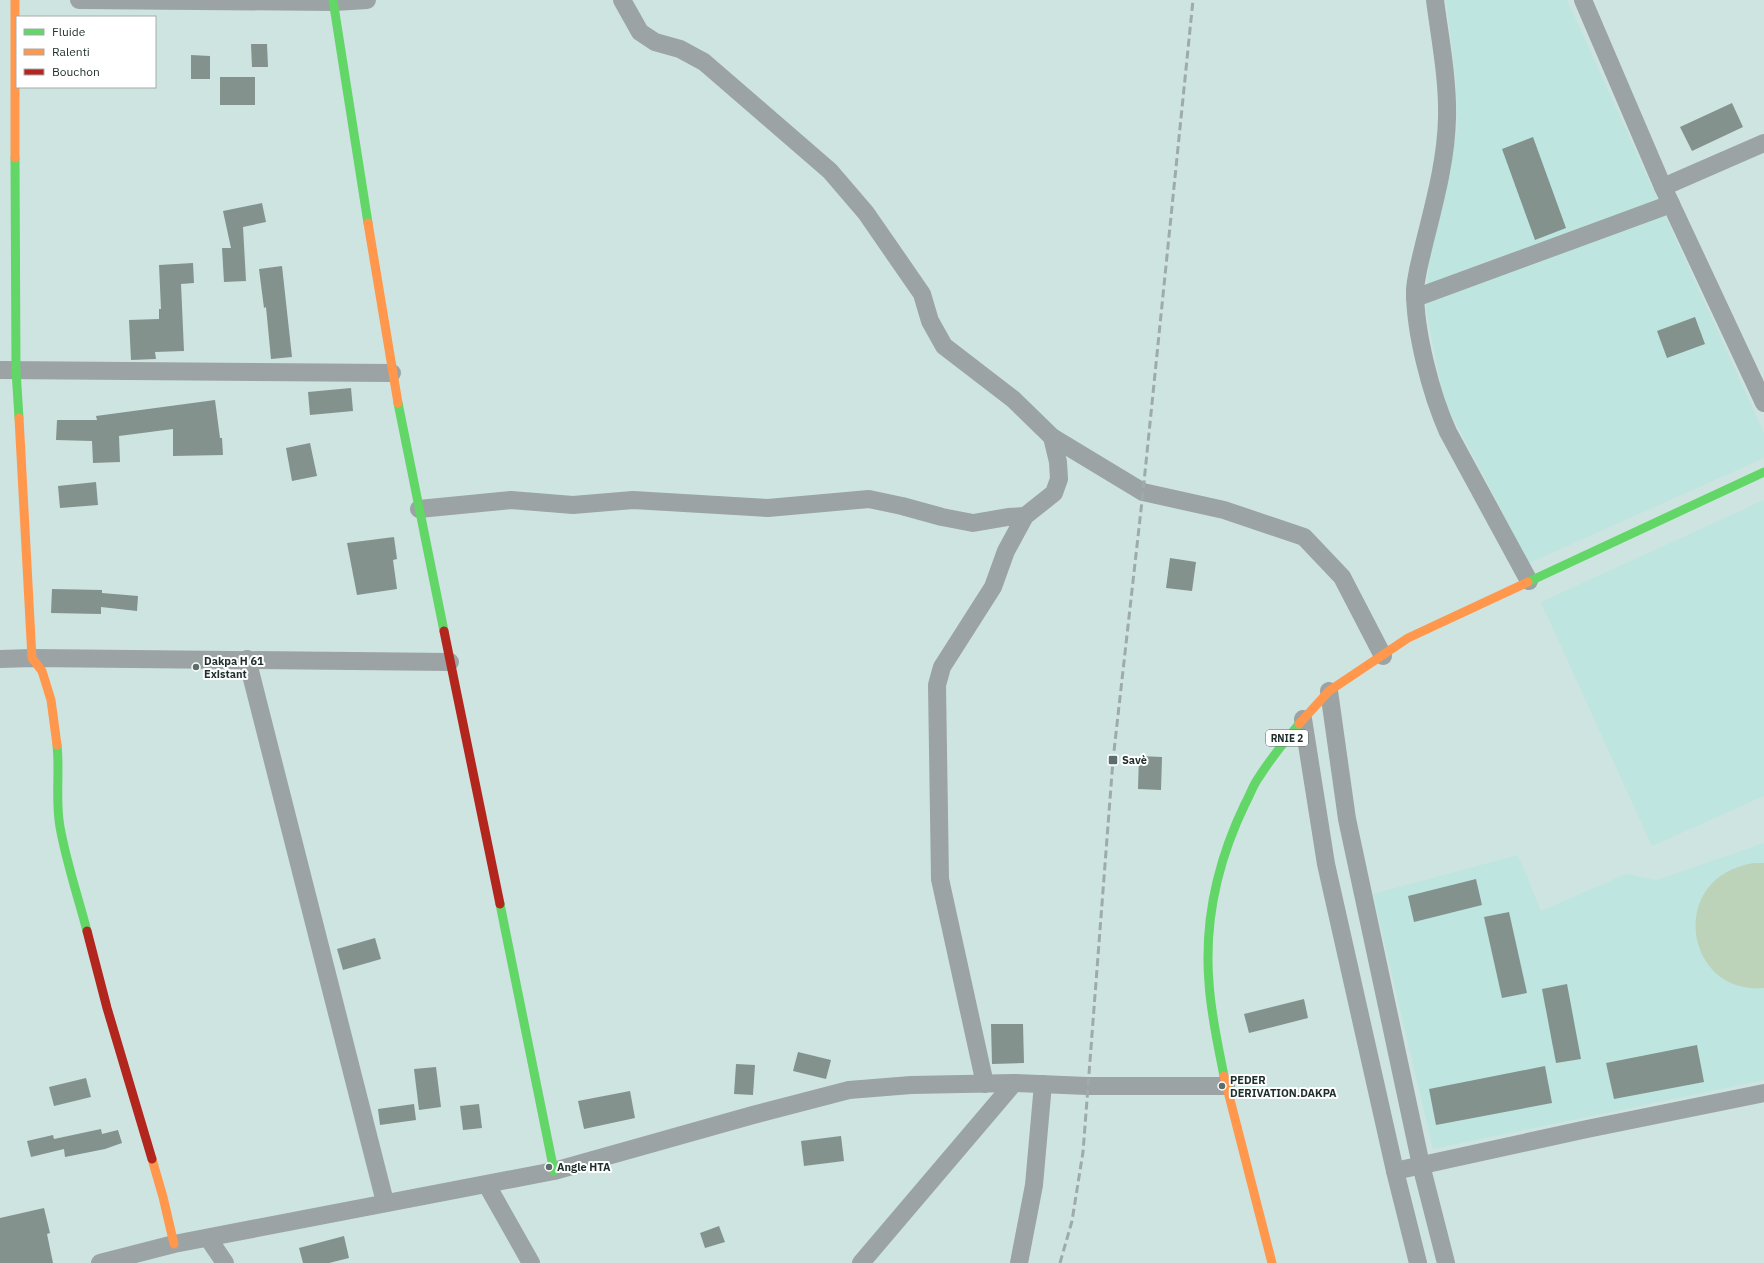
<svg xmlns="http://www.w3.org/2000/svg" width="1764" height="1263" font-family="'IBM Plex Sans',sans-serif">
  <rect width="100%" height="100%" fill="#cee4e1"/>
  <g fill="#bee5df">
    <path d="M 1446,0 L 1567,0 L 1764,433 L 1764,458 L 1529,563 L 1448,408 L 1441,385 L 1426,309 L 1429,256 L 1457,130 L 1456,82 Z"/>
    <path d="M 1764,500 L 1764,796 L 1652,846 L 1541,602 Z"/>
    <path d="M 1764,843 L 1764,1080 L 1433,1149 L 1373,894 L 1518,855 L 1541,911 L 1626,874 L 1657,880 Z"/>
  </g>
  <path fill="#bdd3b9" d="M 1754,863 L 1764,863 L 1764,988 C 1685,996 1665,877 1754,863 Z"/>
  <g fill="#83928d">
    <path d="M 251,44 L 267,44 L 268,67 L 252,67 Z"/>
    <path d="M 191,55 L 210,56 L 210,79 L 191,79 Z"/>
    <rect x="220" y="77" width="35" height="28"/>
    <path d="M 1732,103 L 1743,127 L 1692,151 L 1680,127 Z"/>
    <path d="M 1533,137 L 1566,228 L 1535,240 L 1502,149 Z"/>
    <path d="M 262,203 L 266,222 L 243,227 L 246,281 L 224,282 L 222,248 L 231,248 L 223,211 Z"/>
    <path d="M 193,263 L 194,283 L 181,284 L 184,351 L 155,352 L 156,359 L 131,360 L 129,320 L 159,319 L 159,309 L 161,309 L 159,265 Z"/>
    <path d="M 282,266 L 292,357 L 271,359 L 266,307 L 264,308 L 259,269 Z"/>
    <path d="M 1695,317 L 1705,344 L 1667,358 L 1657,331 Z"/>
    <path d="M 351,388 L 353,411 L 310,415 L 308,392 Z"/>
    <path d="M 215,400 L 220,438 L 222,438 L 223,455 L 173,456 L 173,429 L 119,436 L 120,462 L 93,463 L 92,441 L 56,440 L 57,420 L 97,420 L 96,416 Z"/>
    <path d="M 310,443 L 317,476 L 292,481 L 286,448 Z"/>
    <path d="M 96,482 L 98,505 L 60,508 L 58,486 Z"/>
    <path d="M 394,537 L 397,559 L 393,560 L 397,589 L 357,595 L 347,543 Z"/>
    <path d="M 1170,558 L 1196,562 L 1192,591 L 1166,588 Z"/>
    <path d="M 52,589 L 102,590 L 102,593 L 138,596 L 137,611 L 101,607 L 101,614 L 51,613 Z"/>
    <path d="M 1139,756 L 1162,757 L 1161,790 L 1138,789 Z"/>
    <path d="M 1476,879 L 1482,905 L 1414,922 L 1408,896 Z"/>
    <path d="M 1509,912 L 1527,993 L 1502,998 L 1484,917 Z"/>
    <path d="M 375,938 L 381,959 L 343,970 L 337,949 Z"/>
    <path d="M 1567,984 L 1581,1059 L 1556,1063 L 1542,989 Z"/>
    <path d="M 1304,999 L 1308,1018 L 1249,1033 L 1244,1014 Z"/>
    <path d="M 991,1024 L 1023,1024 L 1024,1063 L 992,1064 Z"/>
    <path d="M 1697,1045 L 1704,1082 L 1614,1099 L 1606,1063 Z"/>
    <path d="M 798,1052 L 831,1060 L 826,1079 L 793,1071 Z"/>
    <path d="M 736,1064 L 755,1065 L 753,1095 L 734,1094 Z"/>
    <path d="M 1545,1066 L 1552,1103 L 1436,1125 L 1429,1089 Z"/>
    <path d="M 436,1067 L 441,1107 L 419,1110 L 414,1069 Z"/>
    <path d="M 86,1078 L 91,1097 L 54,1106 L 49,1087 Z"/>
    <path d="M 630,1091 L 635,1118 L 584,1129 L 578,1101 Z"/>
    <path d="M 414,1104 L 416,1120 L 380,1125 L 378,1109 Z"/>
    <path d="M 479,1104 L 482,1128 L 463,1130 L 460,1106 Z"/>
    <path d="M 101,1129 L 102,1134 L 118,1130 L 122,1143 L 105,1149 L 65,1157 L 64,1149 L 31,1157 L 27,1141 L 53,1135 L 54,1139 Z"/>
    <path d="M 841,1136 L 844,1161 L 804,1166 L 801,1141 Z"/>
    <path d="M 44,1208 L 50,1233 L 47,1234 L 53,1263 L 0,1263 L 0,1218 Z"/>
    <path d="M 719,1226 L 725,1242 L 705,1248 L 700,1233 Z"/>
    <path d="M 344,1236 L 349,1258 L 329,1263 L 303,1263 L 299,1248 Z"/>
  </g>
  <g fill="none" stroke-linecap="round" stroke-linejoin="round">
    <g stroke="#9ba3a4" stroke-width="18">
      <path d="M 79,0 L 334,2 L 367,0"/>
      <path d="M 622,0 L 640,32 L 655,42 L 680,49 L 704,62 L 830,171 L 866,213 L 922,294 L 930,321 L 944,346 L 1013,399 L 1052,437 L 1143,492 L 1224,510 L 1304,537 L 1342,577 L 1383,656"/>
      <path d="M 1435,0 C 1440,39 1448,79 1447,118 C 1446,169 1429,220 1418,270 C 1417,277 1415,284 1415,291 C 1415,333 1431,394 1448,432 L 1529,581"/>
      <path d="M 1583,0 L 1663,187 L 1764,403"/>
      <path d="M 1663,187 L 1764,143"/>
      <path d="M 1415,298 L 1671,204"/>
      <path d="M 0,370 L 392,373"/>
      <path d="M 419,509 L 511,500 L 573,505 L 633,500 L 768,508 L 869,499 L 902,506 L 942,517 L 973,523 L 1008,517 L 1025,516"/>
      <path d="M 0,659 L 32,658 L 450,662"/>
      <path d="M 247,659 L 385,1202"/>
      <path d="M 1329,691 L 1347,819 L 1421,1165 L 1446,1263"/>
      <path d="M 1303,719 L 1326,864 L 1395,1171 L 1418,1263"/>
      <path d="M 985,1084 L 940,879 L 937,685 L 942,667 L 993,587 L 1006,551 L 1025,516 L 1054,493 L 1059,479 L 1058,462 L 1052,437"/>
      <path d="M 1395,1171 L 1587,1129 L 1764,1093"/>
      <path d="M 487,1185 L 531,1263"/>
      <path d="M 208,1238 L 225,1263"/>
      <path d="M 100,1263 L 174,1244 L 554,1171 L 753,1115 L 849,1090 L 911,1085 L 1014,1083 L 1087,1086 L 1226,1086"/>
      <path d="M 861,1263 L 1014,1083"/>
      <path d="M 1019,1263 L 1034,1185 L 1043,1084"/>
    </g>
    <g stroke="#63d668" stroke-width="9">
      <path d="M 333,0 L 368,223"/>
      <path d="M 15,158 L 16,370 L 19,418"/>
      <path d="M 398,403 L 444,631"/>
      <path d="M 1528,582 L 1764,472"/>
      <path d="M 57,745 C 60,772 55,800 60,827 C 66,861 78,897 87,931"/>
      <path d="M 500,904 L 554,1171"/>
      <path d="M 1224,1076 C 1218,1045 1211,1015 1209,983 C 1204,921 1218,860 1245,804 C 1250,795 1253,785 1259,777 C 1271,758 1285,741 1299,724"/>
    </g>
    <g stroke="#ff974d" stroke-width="9">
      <path d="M 15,0 L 15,158"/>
      <path d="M 368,223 L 398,403"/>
      <path d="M 19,418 L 32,658 L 42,671 L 51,700 L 57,745"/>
      <path d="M 1299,724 L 1329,691 L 1408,638 L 1528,582"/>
      <path d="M 1224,1076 L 1272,1263"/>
      <path d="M 152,1159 L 163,1197 L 174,1244"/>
    </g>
    <g stroke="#b3261e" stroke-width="9">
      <path d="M 444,631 L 500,904"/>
      <path d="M 87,931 L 107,1008 L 152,1159"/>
    </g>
    <path stroke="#9eabaa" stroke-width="3" stroke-dasharray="8 4" stroke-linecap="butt" d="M 1060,1263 L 1072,1221 L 1083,1152 L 1113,760 L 1143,492 L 1193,0"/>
  </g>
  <g fill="#5c6e6b" stroke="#fff" stroke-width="1.5">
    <circle cx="196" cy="667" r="4"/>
    <rect x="1108" y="755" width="10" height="10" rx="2"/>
    <circle cx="1222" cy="1086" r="4"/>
    <circle cx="549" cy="1167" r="4"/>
  </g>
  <g text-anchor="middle" stroke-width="4" stroke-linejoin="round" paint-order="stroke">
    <rect fill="#fff" stroke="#626d6b" stroke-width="1" x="1266" y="730" width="42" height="16" rx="3"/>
    <g font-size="10" font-weight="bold" fill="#1e2e2c">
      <text x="1287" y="742">RNIE 2</text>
    </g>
    <g font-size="11" font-weight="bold" fill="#1e2e2c" stroke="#fff" text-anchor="start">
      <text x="204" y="665">Dakpa H 61<tspan x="204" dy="13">Existant</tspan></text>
      <text x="1122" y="764">Savè</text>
      <text x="1230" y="1084">PEDER<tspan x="1230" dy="13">DERIVATION.DAKPA</tspan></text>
      <text x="557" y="1171">Angle HTA</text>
    </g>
  </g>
  <rect x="16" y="16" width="140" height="72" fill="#ffffff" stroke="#a5abab"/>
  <rect x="24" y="29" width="20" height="6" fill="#63d668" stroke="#a5abab"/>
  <text x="52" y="36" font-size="12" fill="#1e2e2c">Fluide</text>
  <rect x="24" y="49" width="20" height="6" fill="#ff974d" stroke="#a5abab"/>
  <text x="52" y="56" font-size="12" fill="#1e2e2c">Ralenti</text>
  <rect x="24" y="69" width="20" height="6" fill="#b3261e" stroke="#a5abab"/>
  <text x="52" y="76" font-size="12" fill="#1e2e2c">Bouchon</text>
</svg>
